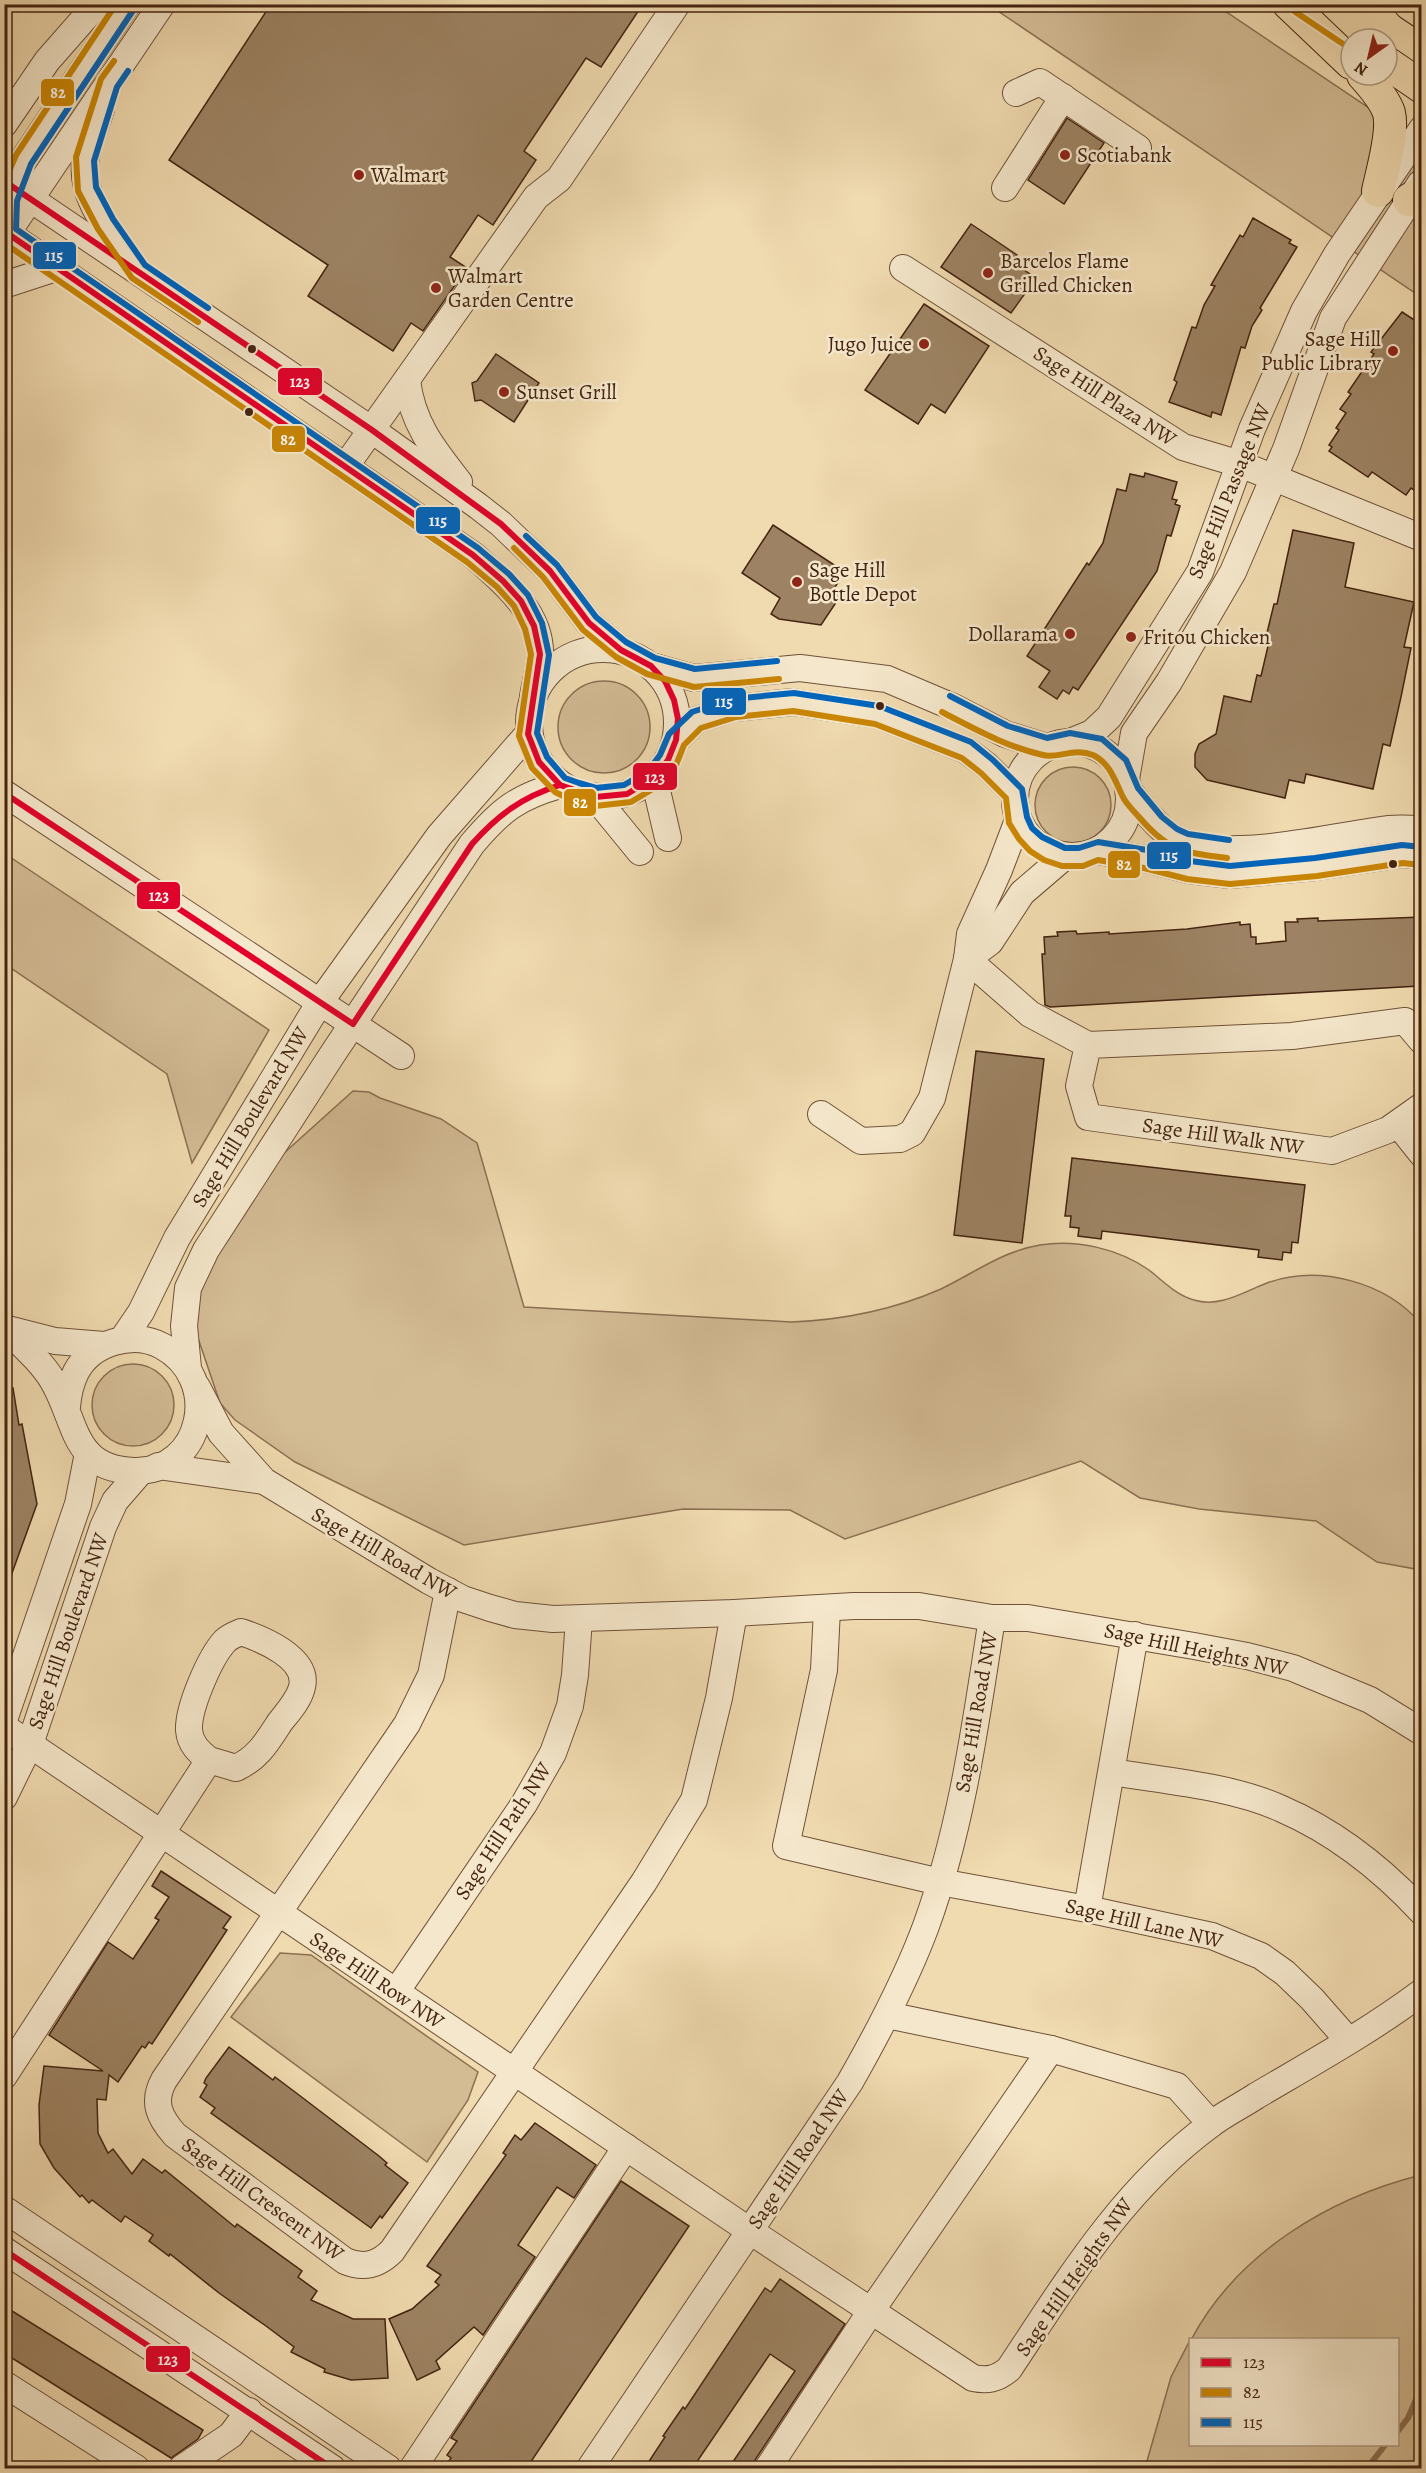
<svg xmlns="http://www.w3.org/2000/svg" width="1426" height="2473" font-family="Alegreya,serif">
  <rect width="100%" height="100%" fill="#f0daaf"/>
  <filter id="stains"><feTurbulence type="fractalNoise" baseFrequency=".00333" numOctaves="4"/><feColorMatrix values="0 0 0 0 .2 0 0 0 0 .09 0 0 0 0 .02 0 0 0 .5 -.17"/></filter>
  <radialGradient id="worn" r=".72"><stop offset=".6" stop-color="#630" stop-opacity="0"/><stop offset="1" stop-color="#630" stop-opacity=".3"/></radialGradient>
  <g fill="#d3bb94" stroke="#8c7052" stroke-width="1.5">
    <path d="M 989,5 L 1216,5 L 1421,143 L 1421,297 Z"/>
    <circle cx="604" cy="727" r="46"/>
    <circle cx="1073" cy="805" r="38"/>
    <path d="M 4,853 L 269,1030 L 192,1163 L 167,1074 L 5,964 Z"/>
    <path d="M 353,1091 L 369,1092 L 380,1098 L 441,1119 L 477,1143 L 524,1307 L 791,1322 C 843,1320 893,1310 941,1289 C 974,1273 1003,1251 1040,1245 C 1077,1239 1119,1249 1149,1270 C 1163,1281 1176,1295 1194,1300 C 1220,1308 1243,1292 1267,1283 C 1319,1264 1386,1282 1421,1324 L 1421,1570 L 1377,1562 L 1316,1521 L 1199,1509 L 1140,1498 L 1081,1461 L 845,1539 L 790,1510 L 683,1509 L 464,1545 L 295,1462 L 235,1420 L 220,1403 L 198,1338 L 195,1319 L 199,1296 L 213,1259 L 273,1163 Z"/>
    <circle cx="133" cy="1405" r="41"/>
    <path d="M 280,1953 L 311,1955 L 478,2072 L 468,2100 L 427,2162 L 231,2017 Z"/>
    <path d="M 1421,2175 L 1421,2468 L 1145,2468 L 1171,2377 L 1190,2340 L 1190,2444 L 1398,2444 L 1398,2340 L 1191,2340 C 1237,2253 1329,2198 1421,2175 Z"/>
  </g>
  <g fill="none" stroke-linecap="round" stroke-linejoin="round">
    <g stroke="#886c4f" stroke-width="6">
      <path d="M 1398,2431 L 1408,2418 L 1422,2386"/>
      <path d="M 1367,2468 L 1386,2444"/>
    </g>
  </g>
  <g fill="#9d8363" stroke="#442411" stroke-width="1.5">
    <path d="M 271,4 L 643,4 L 601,67 L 586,58 L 524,151 L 536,160 L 493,225 L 478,215 L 450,257 L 467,268 L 423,331 L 411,323 L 393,351 L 308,296 L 328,265 L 169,160 Z"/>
    <path d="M 1067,118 L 1104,143 L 1064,204 L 1028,180 Z"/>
    <path d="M 1253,218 L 1291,240 L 1289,243 L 1297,247 L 1260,308 L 1262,310 L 1252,326 L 1245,348 L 1241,347 L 1221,415 L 1212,412 L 1211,417 L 1169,402 L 1177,382 L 1174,380 L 1192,327 L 1196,328 L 1204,305 L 1215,286 L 1211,285 L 1240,235 L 1243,237 Z"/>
    <path d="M 971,224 L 1017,255 L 1012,262 L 1036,278 L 1011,313 L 941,267 Z"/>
    <path d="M 924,304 L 989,346 L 945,413 L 931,404 L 918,424 L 865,390 Z"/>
    <path d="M 1402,312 L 1422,325 L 1422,495 L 1411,488 L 1406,495 L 1372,472 L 1368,477 L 1329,451 L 1332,447 L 1329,445 L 1339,430 L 1336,428 L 1346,413 L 1340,409 L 1351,394 L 1348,392 L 1374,354 L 1371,352 Z"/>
    <path d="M 496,354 L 539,383 L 514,422 L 481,400 L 475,401 L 472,383 L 477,381 Z"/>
    <path d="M 1145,473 L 1177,482 L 1172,499 L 1177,500 L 1175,504 L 1180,506 L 1171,536 L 1167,535 L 1157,571 L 1078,690 L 1073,687 L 1069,694 L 1063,690 L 1057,699 L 1039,687 L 1050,671 L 1027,656 L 1087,563 L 1089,565 L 1103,543 L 1117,489 L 1126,491 L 1130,474 L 1144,477 Z"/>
    <path d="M 773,525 L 845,572 L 833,590 L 841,595 L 821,625 L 779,619 L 771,614 L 780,598 L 742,573 Z"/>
    <path d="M 1293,530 L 1354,543 L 1345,587 L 1414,602 L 1404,647 L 1411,648 L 1401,697 L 1390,746 L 1383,744 L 1373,789 L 1306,774 L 1304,783 L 1289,780 L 1285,798 L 1207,780 L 1195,767 L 1195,754 L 1199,744 L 1216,734 L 1224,696 L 1251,702 L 1257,675 L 1261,676 L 1269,642 L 1265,641 L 1274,604 L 1277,604 Z"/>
    <path d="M 1422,917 L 1422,979 L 1419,979 L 1419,986 L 1050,1007 L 1045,1005 L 1042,954 L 1045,954 L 1044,937 L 1058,936 L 1057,932 L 1076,931 L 1077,934 L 1109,932 L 1109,934 L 1187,929 L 1240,922 L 1240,925 L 1250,924 L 1251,937 L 1256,937 L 1256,944 L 1286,941 L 1285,922 L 1298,922 L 1297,919 L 1318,918 L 1318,921 Z"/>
    <path d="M 976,1051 L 1044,1059 L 1022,1243 L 954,1235 Z"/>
    <path d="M 1072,1158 L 1305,1185 L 1298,1243 L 1292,1242 L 1291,1253 L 1283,1252 L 1282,1260 L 1258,1257 L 1259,1250 L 1136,1235 L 1102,1231 L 1101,1239 L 1078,1236 L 1079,1228 L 1070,1227 L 1071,1216 L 1065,1216 Z"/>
    <path d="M 13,1388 L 19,1425 L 22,1424 L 37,1504 L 7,1587 L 4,1587 L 4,1389 Z"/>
    <path d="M 161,1871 L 231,1917 L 223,1928 L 227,1930 L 152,2044 L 149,2042 L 145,2048 L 142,2046 L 118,2082 L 109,2075 L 106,2100 L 97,2099 L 98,2133 L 108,2153 L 113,2149 L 132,2174 L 143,2159 L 162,2173 L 165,2170 L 235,2227 L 237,2224 L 302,2271 L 298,2277 L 317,2291 L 311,2300 L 353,2319 L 385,2319 L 388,2378 L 351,2380 L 324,2372 L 325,2369 L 291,2352 L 294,2347 L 266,2326 L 219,2293 L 170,2254 L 169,2256 L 149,2241 L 153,2235 L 125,2216 L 121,2222 L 92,2200 L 89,2203 L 82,2195 L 80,2197 L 54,2168 L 40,2144 L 39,2105 L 44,2066 L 103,2071 L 49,2035 L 108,1942 L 133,1959 L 159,1920 L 155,1918 L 169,1897 L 152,1886 Z"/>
    <path d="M 229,2047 L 273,2080 L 275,2077 L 295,2092 L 379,2156 L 387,2163 L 385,2165 L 408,2183 L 382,2218 L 380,2216 L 371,2228 L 211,2113 L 215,2108 L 200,2097 L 207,2085 L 204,2083 L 206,2078 Z"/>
    <path d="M 535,2123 L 596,2165 L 574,2198 L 557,2187 L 518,2245 L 535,2257 L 483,2335 L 474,2327 L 436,2361 L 440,2369 L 417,2380 L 389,2319 L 412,2309 L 439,2285 L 435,2282 L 441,2275 L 427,2266 L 506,2155 L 503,2153 L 515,2135 L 521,2140 Z"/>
    <path d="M 621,2181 L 689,2226 L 526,2469 L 444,2469 L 451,2458 L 447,2455 L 457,2441 L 451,2438 Z"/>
    <path d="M 780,2279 L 845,2324 L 755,2460 L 753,2469 L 728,2469 L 795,2371 L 770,2354 L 692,2469 L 644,2469 L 665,2437 L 663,2436 L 683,2407 L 685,2409 L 765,2288 L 771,2292 Z"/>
    <path d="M 4,2306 L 203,2430 L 198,2439 L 171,2458 L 4,2353 Z"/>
  </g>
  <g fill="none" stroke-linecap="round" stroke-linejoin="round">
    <defs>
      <g id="minor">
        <path d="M 1016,93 L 1040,82 L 1138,148"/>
        <path d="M 101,109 C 96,126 87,145 85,163 C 81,199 110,231 129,259"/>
        <path d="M 4,124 L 47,61 L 97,4"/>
        <path d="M 4,181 L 372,430 L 478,506 L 501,524 L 550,571 L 589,623 L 621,650"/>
        <path d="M 1005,188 L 1063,97"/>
        <path d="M 7,200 L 23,160 L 127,4"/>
        <path d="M 4,231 L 473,555 C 502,581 542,612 540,656 C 539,670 535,684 533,697"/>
        <path d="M 4,238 L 162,4"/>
        <path d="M 903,268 L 1183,447 L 1240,464 L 1422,538"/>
        <path d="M 4,285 L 56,268"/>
        <path d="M 407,380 C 412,423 433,449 459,482"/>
        <path d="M 345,467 L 536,197 L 559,179 L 677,4"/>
        <circle cx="603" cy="723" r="74"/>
        <path d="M 651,666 L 694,678 L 800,668 L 887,679 L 953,707 L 1005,734 L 1047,747"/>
        <path d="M 676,740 L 696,720 L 734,708 L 793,702 L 877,715 L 966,750 L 987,766 L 1015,794"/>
        <circle cx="1072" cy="799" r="57"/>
        <path d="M 1070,742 L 1092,733 L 1109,717 L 1200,572 L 1252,429 L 1304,311 L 1337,254 L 1422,129"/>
        <path d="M 654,778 L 668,838"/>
        <path d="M 1126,779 L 1134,733 L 1169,682 L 1233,572 L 1286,449 L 1333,318 L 1420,184"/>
        <path d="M 1130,792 C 1142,807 1154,824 1171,836 C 1216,867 1336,835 1389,829 C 1400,828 1411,829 1422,829"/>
        <path d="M 4,793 L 401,1056"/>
        <path d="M 595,797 L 640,852"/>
        <path d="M 1097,851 L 1146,859 L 1188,870 L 1230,875 L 1316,867 L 1403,854 L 1422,856"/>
        <path d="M 967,959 L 1030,1014 L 1088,1045"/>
        <path d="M 967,959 L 990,942 L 1022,893 L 1064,857"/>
        <path d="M 1422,1041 L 1405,1021 L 1292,1036 L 1088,1045 L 1079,1086 L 1088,1117 L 1332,1151 L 1388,1130 L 1422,1106"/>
        <path d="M 821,1114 L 861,1141 L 900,1139 L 912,1133 L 932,1098 L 967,959 L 970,934 L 999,870 L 1018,820"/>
        <path d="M 1398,1124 L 1422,1154"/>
        <path d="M 4,1327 C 21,1344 41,1361 53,1381 C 77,1422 72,1469 134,1471 C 203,1473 223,1379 162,1346 C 133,1330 91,1343 76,1372 C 70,1384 68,1395 67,1407"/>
        <path d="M 8,1329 L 55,1341 L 104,1345"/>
        <path d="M 122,1340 L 141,1312 L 177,1238 L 320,1002 L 439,836 L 528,734"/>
        <path d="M 188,1368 L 184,1326 L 188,1288 L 206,1250 L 330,1058 L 472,844 C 501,810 517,797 560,785"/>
        <path d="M 197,1387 L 221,1433 L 264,1481 L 429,1581 L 463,1599 L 490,1608 L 515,1615 L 553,1619 L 734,1613 L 854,1606 L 919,1606 L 992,1618 L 1028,1618 L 1194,1646 L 1247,1656 L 1293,1668 L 1370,1700 L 1422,1732"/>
        <path d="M 158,1466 L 264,1481"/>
        <path d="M 448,1591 L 431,1675 L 407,1724 L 164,2080 C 152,2102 159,2117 175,2135 L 345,2261 C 364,2269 378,2265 392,2251 L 644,1882 L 694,1800 L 719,1698 L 734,1613"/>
        <path d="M 827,1609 L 824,1670 L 786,1846 L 940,1882 L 1087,1909 L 1212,1936 L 1261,1956 L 1285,1973 L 1312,1999 L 1348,2040"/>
        <path d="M 4,1720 L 78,1504 L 88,1453"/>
        <path d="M 4,1727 L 750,2231 L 973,2378 C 988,2381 997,2379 1009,2369 C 1068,2280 1123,2189 1210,2125 C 1224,2114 1241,2106 1256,2096 C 1312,2063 1370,2031 1422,1992"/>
        <path d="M 1112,1772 C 1166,1781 1232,1786 1282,1809 C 1335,1832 1383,1870 1422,1912"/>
        <path d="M 4,1797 L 30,1744 L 103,1527 L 115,1501 L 141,1471"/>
        <path d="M 1087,1909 L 1135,1635"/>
        <path d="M 396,1992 L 524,1804 L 553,1753 L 570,1706 L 575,1675 L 579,1619"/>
        <path d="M 887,2015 L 1051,2049 L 1177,2086 L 1211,2124"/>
        <path d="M 4,2076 L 209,1760 L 236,1768 C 258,1758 267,1742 280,1722 C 288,1712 299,1700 302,1687 C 309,1658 262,1639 241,1632 C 236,1634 229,1637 225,1641 C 210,1657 188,1708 189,1730 C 190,1744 199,1752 209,1760"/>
        <path d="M 4,2209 L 388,2468"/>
        <path d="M 4,2250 L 332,2468"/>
        <path d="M 4,2384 L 136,2468"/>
        <path d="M 182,2468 L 231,2435 L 249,2411"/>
        <path d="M 413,2468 L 626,2147"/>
        <path d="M 590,2468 L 850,2082 C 879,2031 906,1980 926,1926 C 962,1827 976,1721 992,1618"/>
        <path d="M 768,2468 L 871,2311 L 1051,2049"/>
      </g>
      <g id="major">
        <path d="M 1289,4 L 1351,63"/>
        <path d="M 1410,4 L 1422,12"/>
        <path d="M 1387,63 L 1422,87"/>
        <path d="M 1363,75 C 1372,85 1385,100 1389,113 C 1394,132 1382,172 1378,191"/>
        <path d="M 1409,200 L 1422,192"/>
      </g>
    </defs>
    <use href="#minor" stroke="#6f5238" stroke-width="28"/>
    <use href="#major" stroke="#442411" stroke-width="34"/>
    <use href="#minor" stroke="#f5e7cb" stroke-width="26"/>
    <use href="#major" stroke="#f0daaf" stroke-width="32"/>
    <defs>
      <g id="bus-1">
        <path d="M 4,181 L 372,430 L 501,524 L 550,571 L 589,623 L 621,650 L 651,666 L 665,681 L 674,700 L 678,719 L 676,740 L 668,760 L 654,778 L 627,794 L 595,797 L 560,785 L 539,762 L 528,734 L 540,654 L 534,626 L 521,601 L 503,581 L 473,555 L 4,231"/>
        <path d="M 4,793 L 353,1024 L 472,844 C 498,815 522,797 560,785"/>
        <path d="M 4,2250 L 332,2468"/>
      </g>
      <g id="bus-2">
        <path d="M 1294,11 L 1346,46"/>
        <path d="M 114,61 L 101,79 L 76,157 L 78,191 L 98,229 L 132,278 L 198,322"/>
        <path d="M 4,183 L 16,155 L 116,4"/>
        <path d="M 4,243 L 467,562 L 497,587 L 514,606 L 525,629 L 531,654 L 519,736 L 532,768 L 555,792 L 573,801 L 595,806 L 631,802 L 661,784 L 676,765 L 684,745 L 701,728 L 736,717 L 793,711 L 875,724 L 962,758 L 981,773 L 1006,798 L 1009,823 L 1019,839 L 1030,851 L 1044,860 L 1062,866 L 1083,866 L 1098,860 L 1144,868 L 1187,879 L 1230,884 L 1317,876 L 1403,863 L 1421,865"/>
        <path d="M 514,548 L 543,577 L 583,630 L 616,657 L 647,674 L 694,687 L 779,679"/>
        <path d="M 942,712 C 975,729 1007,747 1043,755 C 1058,759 1074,747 1093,755 C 1110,763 1115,781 1122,795 C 1125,803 1133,810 1139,817 C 1169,852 1183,852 1227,858"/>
      </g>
      <g id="bus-3">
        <path d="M 134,9 L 31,164 L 17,201 L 16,229 L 478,548 L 509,574 L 528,595 L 542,623 L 549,655 L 537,733 L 547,757 L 565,778 L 579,783 L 596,788 L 624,785 L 648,771 L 660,755 L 669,734 L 692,712 L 732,699 L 794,693 L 879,706 L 971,742 L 993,760 L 1022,789 L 1027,817 L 1032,828 L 1042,837 L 1065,848 L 1079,848 L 1098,842 L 1147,850 L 1190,861 L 1230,866 L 1315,858 L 1402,845 L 1422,847"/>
        <path d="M 128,71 L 117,87 L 94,161 L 96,187 L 113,219 L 145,265 L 208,308"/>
        <path d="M 526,536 L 557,565 L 596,617 L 626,642 L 655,658 L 695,669 L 777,661"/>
        <path d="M 950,696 L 1008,726 L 1047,738 L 1070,733 L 1102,739 L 1126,760 L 1138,788 L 1162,817 L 1177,829 L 1188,834 L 1229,840"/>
      </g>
    </defs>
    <use href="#bus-1" stroke="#f5e7cb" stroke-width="10"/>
    <use href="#bus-2" stroke="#f5e7cb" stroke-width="10"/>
    <use href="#bus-3" stroke="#f5e7cb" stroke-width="10"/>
    <use href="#bus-1" stroke="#e4002b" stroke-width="6"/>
    <use href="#bus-2" stroke="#ca8604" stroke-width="6"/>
    <use href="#bus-3" stroke="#0065bd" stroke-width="6"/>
  </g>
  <g fill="#8f2418" stroke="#f5e7cb" stroke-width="2">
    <circle cx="1065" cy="155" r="6"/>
    <circle cx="359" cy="175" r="6"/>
    <circle cx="988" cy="273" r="6"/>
    <circle cx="436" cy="288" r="6"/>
    <circle cx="924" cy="344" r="6"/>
    <circle cx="1393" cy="351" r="6"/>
    <circle cx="504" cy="392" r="6"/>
    <circle cx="797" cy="582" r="6"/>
    <circle cx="1070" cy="634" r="6"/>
    <circle cx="1131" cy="637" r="6"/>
  </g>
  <g fill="#442411" stroke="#f5e7cb" stroke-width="2">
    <circle cx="252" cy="349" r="5"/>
    <circle cx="249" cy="412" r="5"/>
    <circle cx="880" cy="706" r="5"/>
    <circle cx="1393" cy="864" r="5"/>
  </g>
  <g text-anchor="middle" stroke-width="5" stroke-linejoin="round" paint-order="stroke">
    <g font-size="21" fill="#442411" stroke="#f5e7cb" text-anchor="start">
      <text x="1077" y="162">Scotiabank</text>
      <text x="371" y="182">Walmart</text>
      <text x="1000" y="268">Barcelos Flame<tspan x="1000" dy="24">Grilled Chicken</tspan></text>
      <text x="448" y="283">Walmart<tspan x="448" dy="24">Garden Centre</tspan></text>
      <text x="1381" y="346" text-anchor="end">Sage Hill<tspan x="1381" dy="24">Public Library</tspan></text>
      <text x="912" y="351" text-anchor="end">Jugo Juice</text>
      <text x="516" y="399">Sunset Grill</text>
      <text x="809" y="577">Sage Hill<tspan x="809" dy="24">Bottle Depot</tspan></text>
      <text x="1058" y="641" text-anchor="end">Dollarama</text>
      <text x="1143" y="644">Fritou Chicken</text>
    </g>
    <g font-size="21" fill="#442411" stroke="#f5e7cb">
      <text transform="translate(1105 396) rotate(33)" y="7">Sage Hill Plaza NW</text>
      <text transform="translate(1229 491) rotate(-68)" y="7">Sage Hill Passage NW</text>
      <text transform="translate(250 1117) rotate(-59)" y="7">Sage Hill Boulevard NW</text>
      <text transform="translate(1223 1136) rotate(8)" y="7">Sage Hill Walk NW</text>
      <text transform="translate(384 1553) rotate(30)" y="7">Sage Hill Road NW</text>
      <text transform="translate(68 1631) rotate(-71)" y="7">Sage Hill Boulevard NW</text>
      <text transform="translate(1196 1649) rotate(12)" y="7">Sage Hill Heights NW</text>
      <text transform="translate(976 1712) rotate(-80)" y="7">Sage Hill Road NW</text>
      <text transform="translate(503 1831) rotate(-57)" y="7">Sage Hill Path NW</text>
      <text transform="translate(1144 1923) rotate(13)" y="7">Sage Hill Lane NW</text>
      <text transform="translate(377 1980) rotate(34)" y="7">Sage Hill Row NW</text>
      <text transform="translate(798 2159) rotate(-56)" y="7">Sage Hill Road NW</text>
      <text transform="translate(263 2199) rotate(36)" y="7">Sage Hill Crescent NW</text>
      <text transform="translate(1074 2277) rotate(-55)" y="7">Sage Hill Heights NW</text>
    </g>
  </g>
  <g stroke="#f5e7cb" stroke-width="2">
    <rect x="40" y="78" width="35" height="29" rx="6" fill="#ca8604"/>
    <rect x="32" y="241" width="45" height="29" rx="6" fill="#0065bd"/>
    <rect x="277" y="367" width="46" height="29" rx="6" fill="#e4002b"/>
    <rect x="271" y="425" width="35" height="28" rx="6" fill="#ca8604"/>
    <rect x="415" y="506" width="46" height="29" rx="6" fill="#0065bd"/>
    <rect x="701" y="687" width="46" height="29" rx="6" fill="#0065bd"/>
    <rect x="632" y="762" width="46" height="29" rx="6" fill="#e4002b"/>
    <rect x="563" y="788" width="34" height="29" rx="6" fill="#ca8604"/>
    <rect x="1146" y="841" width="46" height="29" rx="6" fill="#0065bd"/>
    <rect x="1107" y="850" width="34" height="29" rx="6" fill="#ca8604"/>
    <rect x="136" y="881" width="45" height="29" rx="6" fill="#e4002b"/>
    <rect x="145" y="2345" width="46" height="28" rx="6" fill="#e4002b"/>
  </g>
  <g font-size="16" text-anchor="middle" font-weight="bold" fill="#fff">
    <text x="58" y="98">82</text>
    <text x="54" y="261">115</text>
    <text x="300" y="387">123</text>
    <text x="288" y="445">82</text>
    <text x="438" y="526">115</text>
    <text x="724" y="707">115</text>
    <text x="655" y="783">123</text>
    <text x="580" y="808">82</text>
    <text x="1169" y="861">115</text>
    <text x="1124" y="870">82</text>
    <text x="159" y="901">123</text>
    <text x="168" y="2365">123</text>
  </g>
  <rect width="1426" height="2473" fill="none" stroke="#f0daaf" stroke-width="24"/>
  <rect x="6" y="6" width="1414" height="2461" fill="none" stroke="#442411" stroke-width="3"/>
  <rect x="12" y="12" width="1402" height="2449" fill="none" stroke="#442411" stroke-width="1.5"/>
  <rect x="1189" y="2338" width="210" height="108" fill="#f5e7cb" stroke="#ae9981" stroke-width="1.5"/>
  <rect x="1201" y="2358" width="30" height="9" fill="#e4002b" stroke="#ae9981" stroke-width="1.5"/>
  <text x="1243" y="2368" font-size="18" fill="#442411">123</text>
  <rect x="1201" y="2388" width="30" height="9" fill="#ca8604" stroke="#ae9981" stroke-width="1.5"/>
  <text x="1243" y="2398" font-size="18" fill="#442411">82</text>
  <rect x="1201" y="2418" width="30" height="9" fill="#0065bd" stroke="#ae9981" stroke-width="1.5"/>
  <text x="1243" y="2428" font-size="18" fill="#442411">115</text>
  <g transform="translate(1369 57) rotate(214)"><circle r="28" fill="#f5e7cb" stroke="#ae9981" stroke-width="1.5"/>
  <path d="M0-4.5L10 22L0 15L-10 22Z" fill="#8f2418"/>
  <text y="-9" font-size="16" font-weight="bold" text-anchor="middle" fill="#442411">N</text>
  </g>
  <rect width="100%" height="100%" filter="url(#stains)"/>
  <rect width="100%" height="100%" fill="url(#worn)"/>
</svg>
